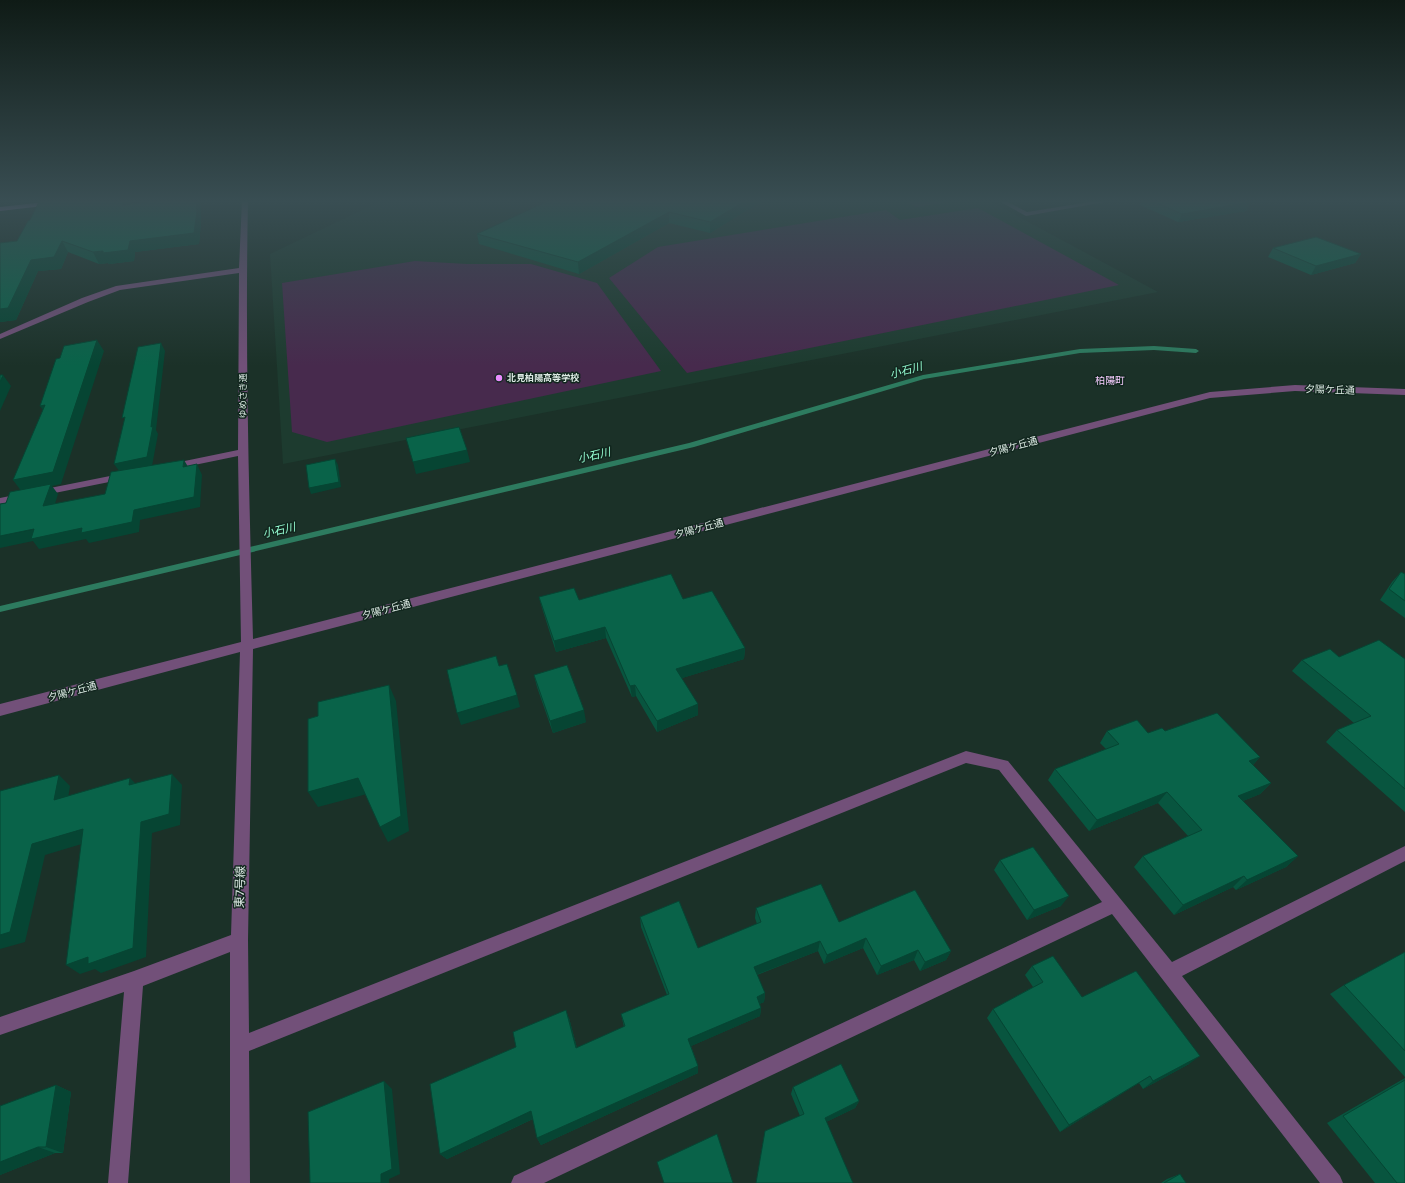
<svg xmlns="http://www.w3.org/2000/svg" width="1405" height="1183" font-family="Commissioner,'Noto Sans JP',sans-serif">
  <rect width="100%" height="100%" fill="#1b3128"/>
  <path fill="#1d3b2f" d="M 383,200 L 988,200 L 1158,292 L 283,464 L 270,254 Z"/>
  <g fill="#472a4d">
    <path d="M 904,200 L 962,200 L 916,207 Z"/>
    <path d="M 978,208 L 1119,285 L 687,373 L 609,278 L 658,247 L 886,210 L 900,220 Z"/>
    <path d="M 415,261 L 467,264 L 531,264 L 597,283 L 661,371 L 327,442 L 292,432 L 282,283 Z"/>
  </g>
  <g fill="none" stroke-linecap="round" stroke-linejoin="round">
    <path fill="#2d7b5f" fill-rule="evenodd" d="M 1154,346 L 1196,349 L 1199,351 L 1196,353 L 1154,350 L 1080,353 L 924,379 L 694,447 L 0,612 L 0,606 L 689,443 L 923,375 L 1080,349 Z"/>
    <g fill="#725079" fill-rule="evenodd">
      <path d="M 242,200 L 248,200 C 245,346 249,493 253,639 L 1210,392 L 1295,385 L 1405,389 L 1405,395 L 1295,391 L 1210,398 L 253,649 L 248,940 L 249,1033 L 966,751 L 1008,761 L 1172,962 L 1405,846 L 1405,861 L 1182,976 L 1340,1176 L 1343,1183 L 1320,1183 L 1112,914 L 544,1183 L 511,1183 L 514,1176 L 1102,902 L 999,770 L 966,763 L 249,1051 L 250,1183 L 230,1183 L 230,952 L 143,986 L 128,1183 L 108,1183 L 124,992 L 0,1035 L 0,1017 L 134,971 L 231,935 L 240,652 L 0,716 L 0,704 L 241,642 L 238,456 L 170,470 L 165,467 L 170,464 L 238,450 L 239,273 L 120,290 L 88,302 L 0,339 L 0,334 L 82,298 L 116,286 L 239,268 Z"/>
      <path d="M 997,200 L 1004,200 L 1027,212 L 1102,200 L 1116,200 L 1026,216 Z"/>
      <path d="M 125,473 L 129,474 L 130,476 L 129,478 L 0,504 L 0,498 Z"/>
    </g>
    <path fill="#d37ce5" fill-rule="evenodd" d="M 63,200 L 81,200 L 78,202 L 0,211 L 0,207 Z"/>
  </g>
  <g fill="#08553f">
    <path d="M 165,200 L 198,200 L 201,207 L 201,222 L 199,244 L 135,252 L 134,261 L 109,264 L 108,263 L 99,264 L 68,252 L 61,269 L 38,271 L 16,320 L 0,322 L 0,243 L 17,241 L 131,204 Z"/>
    <path d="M 550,200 L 763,200 L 710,233 L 669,223 L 579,274 L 479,244 L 477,234 Z"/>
    <path d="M 1142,200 L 1244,200 L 1250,202 L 1246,211 L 1178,222 L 1140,205 Z"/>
    <path d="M 1273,248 L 1361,254 L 1355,263 L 1311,275 L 1268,257 Z"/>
    <path d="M 1401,572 L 1405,574 L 1405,618 L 1380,600 L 1392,582 Z"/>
    <path d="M 539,597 L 579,600 L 683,599 L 745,648 L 744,659 L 682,678 L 698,715 L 657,732 L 636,696 L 632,697 L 606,638 L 556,652 L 542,608 Z"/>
    <path d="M 1339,657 L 1405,659 L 1405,812 L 1326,742 L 1337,730 L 1354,723 L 1292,671 L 1302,660 Z"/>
    <path d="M 534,675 L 586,722 L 553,733 L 537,687 Z"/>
    <path d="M 1107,731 L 1148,733 L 1165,731 L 1260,757 L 1253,765 L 1271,783 L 1260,794 L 1243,801 L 1298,856 L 1286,867 L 1236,890 L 1233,887 L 1174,915 L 1134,867 L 1143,856 L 1188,836 L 1158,803 L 1089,831 L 1048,780 L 1055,769 L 1106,749 L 1100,743 Z"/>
    <path d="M 1000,860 L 1061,906 L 1027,920 L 994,870 Z"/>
    <path d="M 756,908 L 839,922 L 951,951 L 946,960 L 920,971 L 914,960 L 877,975 L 863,948 L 824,964 L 818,951 L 757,975 L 765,993 L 764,1002 L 759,1004 L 761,1008 L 760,1016 L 691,1046 L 698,1066 L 698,1073 L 541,1145 L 537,1138 L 533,1119 L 447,1159 L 440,1154 L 516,1047 L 569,1018 L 577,1048 L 624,1027 L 621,1014 L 667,995 L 641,927 L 640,917 L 698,948 L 757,924 L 755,918 Z"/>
    <path d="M 1405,952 L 1405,1077 L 1330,994 L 1344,985 Z"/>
    <path d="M 1032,966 L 1082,997 L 1189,1064 L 1143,1089 L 1139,1083 L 1060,1132 L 987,1018 L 993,1009 L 1033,987 L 1025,975 Z"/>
    <path d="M 1405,1078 L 1405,1183 L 1375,1183 L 1327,1123 Z"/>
    <path d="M 56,1085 L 71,1092 L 63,1153 L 55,1153 L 0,1175 L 0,1106 Z"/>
    <path d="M 793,1087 L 859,1101 L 855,1108 L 826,1122 L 853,1183 L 756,1183 L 765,1131 L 800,1116 L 791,1094 Z"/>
    <path d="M 1180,1174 L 1186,1183 L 1161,1183 L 1167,1179 Z"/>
  </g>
  <g fill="#064533">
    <path d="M 124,200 L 132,200 L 127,216 L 122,205 Z"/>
    <path d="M 196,200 L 198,200 L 201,207 L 201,222 L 199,244 L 135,252 L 134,261 L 109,264 L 108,263 L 99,264 L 93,252 Z"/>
    <path d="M 747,200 L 763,200 L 710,233 L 710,222 Z"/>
    <path d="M 1250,202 L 1246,211 L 1178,222 L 1182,214 Z"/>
    <path d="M 669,212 L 669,223 L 579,274 L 578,262 Z"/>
    <path d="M 62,241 L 68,252 L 61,269 L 38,271 L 16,320 L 0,322 L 0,309 L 31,260 Z"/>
    <path d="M 1361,254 L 1355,263 L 1311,275 L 1316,266 Z"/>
    <path d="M 97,340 L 104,351 L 61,484 L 52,486 L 58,494 L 51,517 L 22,492 L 13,480 Z"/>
    <path d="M 161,343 L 165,351 L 156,430 L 158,434 L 152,466 L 120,472 L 114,464 L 151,427 Z"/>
    <path d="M 3,375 L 11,386 L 0,411 L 0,382 Z"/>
    <path d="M 45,405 L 48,417 L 40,406 Z"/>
    <path d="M 467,450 L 470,462 L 416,474 L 413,462 Z"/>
    <path d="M 335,459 L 338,465 L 341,487 L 311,494 L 309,488 Z"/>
    <path d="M 184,460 L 190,470 L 183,467 Z"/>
    <path d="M 197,464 L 202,475 L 200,507 L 140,520 L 139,532 L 89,543 L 86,539 L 39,549 L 33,541 L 0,548 L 0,536 L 134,510 Z"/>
    <path d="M 605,627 L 606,638 L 556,652 L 554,641 Z"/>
    <path d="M 745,648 L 744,659 L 676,680 L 676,669 Z"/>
    <path d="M 389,685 L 396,701 L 409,831 L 388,842 L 380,827 Z"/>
    <path d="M 635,685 L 636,696 L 632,697 L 630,686 Z"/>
    <path d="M 517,695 L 520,707 L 461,725 L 457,713 Z"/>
    <path d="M 698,704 L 698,715 L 657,732 L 657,721 Z"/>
    <path d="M 584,710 L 586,722 L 553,733 L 550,721 Z"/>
    <path d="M 1260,757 L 1250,768 L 1249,761 Z"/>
    <path d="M 172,774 L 182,785 L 180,825 L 152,833 L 146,957 L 101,973 L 95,969 L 80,974 L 66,965 L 141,822 Z"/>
    <path d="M 59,775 L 70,786 L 66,811 L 54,800 Z"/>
    <path d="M 130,778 L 141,789 L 129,785 Z"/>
    <path d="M 358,778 L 367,794 L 318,807 L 308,792 Z"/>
    <path d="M 1271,783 L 1260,794 L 1228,807 L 1238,796 Z"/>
    <path d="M 1167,792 L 1158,803 L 1089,831 L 1097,820 Z"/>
    <path d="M 83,829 L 95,840 L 45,855 L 25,942 L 0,949 L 0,935 L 32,844 Z"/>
    <path d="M 1298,856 L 1286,867 L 1236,890 L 1247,880 Z"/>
    <path d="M 1244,876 L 1233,887 L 1174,915 L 1183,905 Z"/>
    <path d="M 1069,896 L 1061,906 L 1027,920 L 1034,910 Z"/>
    <path d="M 866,938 L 863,948 L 824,964 L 827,955 Z"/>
    <path d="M 820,941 L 818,951 L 753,976 L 754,967 Z"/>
    <path d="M 918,950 L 914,960 L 877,975 L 881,966 Z"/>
    <path d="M 951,951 L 946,960 L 920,971 L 925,962 Z"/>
    <path d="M 765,993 L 764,1002 L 755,1006 L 757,997 Z"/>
    <path d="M 761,1008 L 760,1016 L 689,1047 L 688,1039 Z"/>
    <path d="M 566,1010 L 569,1018 L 579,1056 L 576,1048 Z"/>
    <path d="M 1200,1056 L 1189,1064 L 1143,1089 L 1153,1081 Z"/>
    <path d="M 698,1066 L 698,1073 L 541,1145 L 537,1138 Z"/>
    <path d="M 1150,1076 L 1139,1083 L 1060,1132 L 1069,1125 Z"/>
    <path d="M 384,1081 L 392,1089 L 400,1174 L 389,1179 L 389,1183 L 381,1183 L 381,1174 Z"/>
    <path d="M 56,1085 L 71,1092 L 63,1153 L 46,1147 Z"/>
    <path d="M 859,1101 L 855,1108 L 822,1124 L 825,1118 Z"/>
    <path d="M 531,1111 L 535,1118 L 447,1159 L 440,1154 Z"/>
    <path d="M 38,1147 L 55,1153 L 0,1175 L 0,1162 Z"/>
  </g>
  <g fill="#096349" stroke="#064533">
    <path d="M 40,200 L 124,200 L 122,205 L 165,200 L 196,200 L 197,211 L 194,233 L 130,241 L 128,250 L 103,253 L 103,251 L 93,252 L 62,241 L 54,257 L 31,260 L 8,308 L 0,309 L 0,243 L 17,241 L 28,221 L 30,220 Z"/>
    <path d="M 550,200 L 747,200 L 710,222 L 669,212 L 578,262 L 477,234 Z"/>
    <path d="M 1150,200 L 1244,200 L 1250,202 L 1182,214 Z"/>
    <path d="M 1316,237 L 1361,254 L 1316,266 L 1273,248 Z"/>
    <path d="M 97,340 L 53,472 L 13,480 L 45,405 L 40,406 L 56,359 L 60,358 L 64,346 Z"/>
    <path d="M 161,343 L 151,427 L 153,426 L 147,457 L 114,464 L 125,417 L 122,418 L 138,347 Z"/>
    <path d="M 0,375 L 3,375 L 0,382 Z"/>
    <path d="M 459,427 L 467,450 L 413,462 L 406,438 Z"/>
    <path d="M 335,459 L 339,482 L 309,488 L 306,465 Z"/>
    <path d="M 184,460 L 183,467 L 197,464 L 194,497 L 134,510 L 132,522 L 81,533 L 82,528 L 31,539 L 34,529 L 0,536 L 0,504 L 6,503 L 10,492 L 51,484 L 43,506 L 105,494 L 111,472 Z"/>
    <path d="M 1401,572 L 1405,574 L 1405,601 L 1389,589 Z"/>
    <path d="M 671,574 L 683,599 L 712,591 L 745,648 L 676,669 L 698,704 L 657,721 L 635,685 L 630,686 L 605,627 L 554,641 L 539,597 L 574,588 L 579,600 Z"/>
    <path d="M 1379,640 L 1405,659 L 1405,789 L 1337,730 L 1371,716 L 1302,660 L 1330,649 L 1339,657 Z"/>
    <path d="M 496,656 L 499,666 L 507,664 L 517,695 L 457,713 L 447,670 Z"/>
    <path d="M 567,665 L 584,710 L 550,721 L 534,675 Z"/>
    <path d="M 389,685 L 401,816 L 380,827 L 358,778 L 308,792 L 308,719 L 318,716 L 318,702 Z"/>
    <path d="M 1217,713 L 1260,757 L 1249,761 L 1271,783 L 1238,796 L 1298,856 L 1247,880 L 1244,876 L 1183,905 L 1143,856 L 1202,830 L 1167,792 L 1097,820 L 1055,769 L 1119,744 L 1107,731 L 1137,720 L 1148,733 L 1162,728 L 1165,731 Z"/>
    <path d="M 172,774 L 169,814 L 141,822 L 133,948 L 88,964 L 88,957 L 66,965 L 83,829 L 32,844 L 10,932 L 0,935 L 0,791 L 59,775 L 54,800 L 130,778 L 129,785 Z"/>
    <path d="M 1033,847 L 1069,896 L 1034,910 L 1000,860 Z"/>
    <path d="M 821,884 L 839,922 L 915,890 L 951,951 L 925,962 L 918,950 L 881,966 L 866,938 L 827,955 L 820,941 L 754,967 L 765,993 L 757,997 L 761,1008 L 688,1039 L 698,1066 L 537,1138 L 531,1111 L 440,1154 L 430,1084 L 516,1047 L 513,1032 L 566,1010 L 576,1048 L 625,1026 L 621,1014 L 669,994 L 640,917 L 679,901 L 698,948 L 761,922 L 756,908 Z"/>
    <path d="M 1405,952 L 1405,1051 L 1344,985 Z"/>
    <path d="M 1053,956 L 1082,997 L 1136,971 L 1200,1056 L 1153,1081 L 1150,1076 L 1069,1125 L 993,1009 L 1043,982 L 1032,966 Z"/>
    <path d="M 841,1064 L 859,1101 L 825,1118 L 853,1183 L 756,1183 L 765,1131 L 804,1114 L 793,1087 Z"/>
    <path d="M 1405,1080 L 1405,1183 L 1397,1183 L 1343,1116 Z"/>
    <path d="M 384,1081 L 392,1169 L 381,1174 L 381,1183 L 310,1183 L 308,1112 Z"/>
    <path d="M 56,1085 L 46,1147 L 38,1147 L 0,1162 L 0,1106 Z"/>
    <path d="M 717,1134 L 733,1183 L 664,1183 L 657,1162 Z"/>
    <path d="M 1180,1174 L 1186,1183 L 1164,1183 Z"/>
  </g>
  <linearGradient id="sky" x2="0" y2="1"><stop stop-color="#0f1b16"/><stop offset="0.55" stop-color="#394e53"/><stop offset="1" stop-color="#394e53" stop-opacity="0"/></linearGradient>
  <rect width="1405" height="366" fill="url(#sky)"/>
  <circle fill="#e98dfe" stroke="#11271e" stroke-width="1.5" cx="499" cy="378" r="4"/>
  <g text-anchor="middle" stroke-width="3" stroke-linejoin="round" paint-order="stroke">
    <g font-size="9" font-weight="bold" fill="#dce9e3" stroke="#11271e" text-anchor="start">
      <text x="507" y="381">北見柏陽高等学校</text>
    </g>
    <g font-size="9" fill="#dce9e3" stroke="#11271e">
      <text transform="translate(243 396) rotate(-90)" y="3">ゆめさき通</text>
    </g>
    <g font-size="10" fill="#f3cafc" stroke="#11271e">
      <text x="1110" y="384">柏陽町</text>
    </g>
    <g font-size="10" fill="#dce9e3" stroke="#11271e">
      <text transform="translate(1330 389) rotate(2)" y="4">夕陽ケ丘通</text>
      <text transform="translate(1013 446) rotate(-15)" y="4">夕陽ケ丘通</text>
      <text transform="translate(699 528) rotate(-15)" y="4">夕陽ケ丘通</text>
      <text transform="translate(386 609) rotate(-15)" y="4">夕陽ケ丘通</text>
      <text transform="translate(72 691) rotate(-15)" y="4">夕陽ケ丘通</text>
    </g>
    <g font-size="11" font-style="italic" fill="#96fdd3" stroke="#11271e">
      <text transform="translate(906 370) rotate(-15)" y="4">小石川</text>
      <text transform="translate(594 455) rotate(-13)" y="4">小石川</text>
      <text transform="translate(279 530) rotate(-13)" y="4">小石川</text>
    </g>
    <g font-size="12" fill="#dce9e3" stroke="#11271e">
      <text transform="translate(240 887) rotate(-88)" y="4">東7号線</text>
    </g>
  </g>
</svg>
